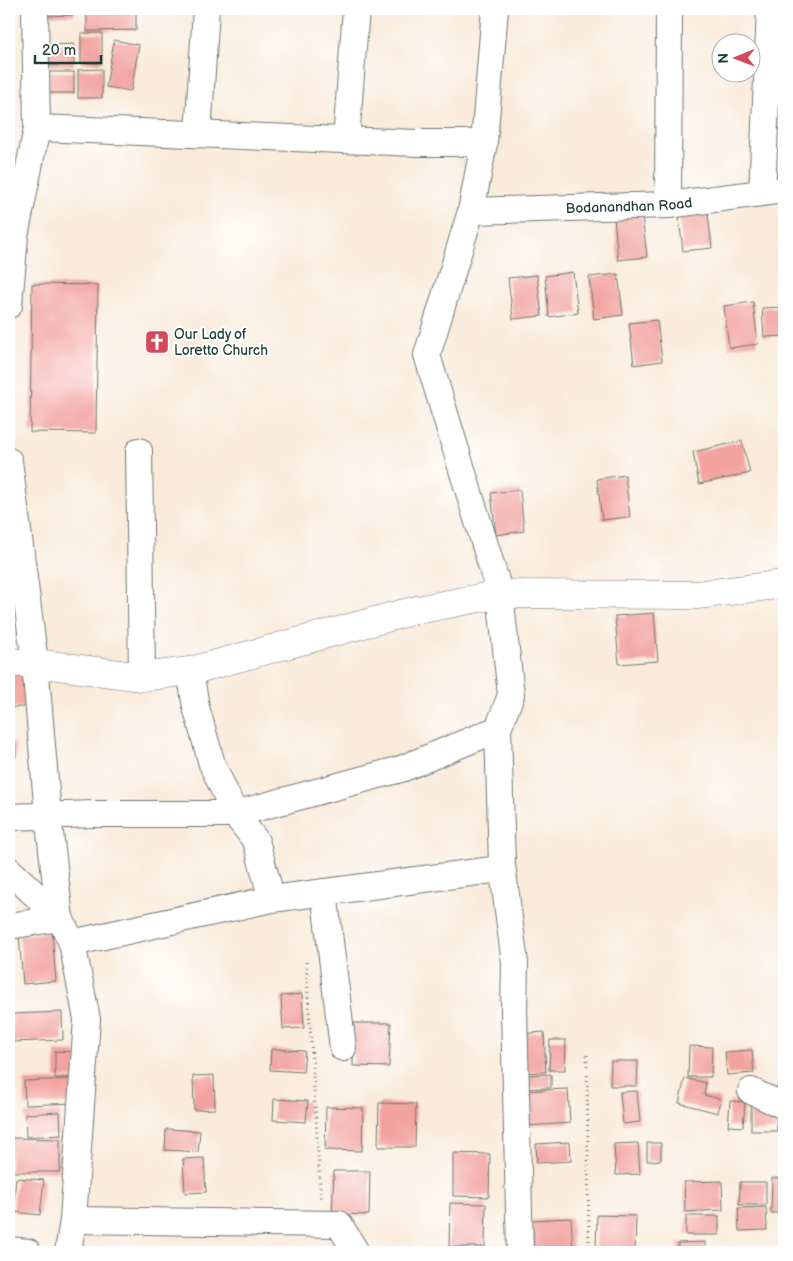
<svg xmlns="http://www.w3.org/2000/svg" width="793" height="1261" font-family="'Balsamiq Sans',sans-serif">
  <rect width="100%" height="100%" fill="#fff"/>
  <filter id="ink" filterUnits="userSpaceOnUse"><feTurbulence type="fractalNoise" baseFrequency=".02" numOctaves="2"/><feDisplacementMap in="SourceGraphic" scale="10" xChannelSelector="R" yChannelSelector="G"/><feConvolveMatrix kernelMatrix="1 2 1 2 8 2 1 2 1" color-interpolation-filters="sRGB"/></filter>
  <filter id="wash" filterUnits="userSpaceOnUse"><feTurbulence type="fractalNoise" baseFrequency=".0096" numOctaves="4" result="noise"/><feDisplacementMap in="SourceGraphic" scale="20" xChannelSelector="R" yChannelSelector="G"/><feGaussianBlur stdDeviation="1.12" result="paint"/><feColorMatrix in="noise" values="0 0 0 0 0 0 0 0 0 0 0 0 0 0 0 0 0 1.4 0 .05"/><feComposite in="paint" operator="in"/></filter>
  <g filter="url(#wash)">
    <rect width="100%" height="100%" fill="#f9eada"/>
    <g id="blocks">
      <g fill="#f2a39f">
        <path d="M 44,9 L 74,9 L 74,15 L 44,16 Z"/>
        <path d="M 87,9 L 136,9 L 136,30 L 87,31 Z"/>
        <rect x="81" y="33" width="21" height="30"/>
        <path d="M 114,40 L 139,45 L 131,91 L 106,87 Z"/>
        <path d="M 74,44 L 74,65 L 50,66 L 49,45 Z"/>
        <path d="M 102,69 L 102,98 L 78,98 L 78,70 Z"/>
        <rect x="49" y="72" width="25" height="21"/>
        <path d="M 707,206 L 712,248 L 683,251 L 678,210 Z"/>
        <path d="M 642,215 L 647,257 L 618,260 L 614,218 Z"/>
        <path d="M 573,272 L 578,313 L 549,317 L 545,276 Z"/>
        <path d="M 618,274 L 623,315 L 594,319 L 589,277 Z"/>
        <path d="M 537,275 L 542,316 L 513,319 L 508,278 Z"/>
        <path d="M 32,284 L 98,285 L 96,433 L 30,432 Z"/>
        <path d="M 753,302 L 758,344 L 729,348 L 724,306 Z"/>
        <path d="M 784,307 L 784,336 L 764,337 L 762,308 Z"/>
        <path d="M 657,320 L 662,361 L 634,365 L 629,323 Z"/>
        <path d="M 742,441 L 750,473 L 699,484 L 693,452 Z"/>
        <path d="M 625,475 L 630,517 L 602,520 L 597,479 Z"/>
        <path d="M 520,490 L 524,531 L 496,535 L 491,493 Z"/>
        <path d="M 654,613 L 658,661 L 619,664 L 615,616 Z"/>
        <rect x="9" y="673" width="18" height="34"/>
        <path d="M 9,743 L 15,743 L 16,757 L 9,758 Z"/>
        <path d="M 52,932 L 56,981 L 23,984 L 19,935 Z"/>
        <path d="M 302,994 L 304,1028 L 283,1029 L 281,996 Z"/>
        <path d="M 62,1012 L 63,1040 L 13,1042 L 12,1014 Z"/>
        <path d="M 354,1023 L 391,1023 L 389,1067 L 353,1066 Z"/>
        <path d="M 544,1032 L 546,1072 L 523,1073 L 521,1034 Z"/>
        <path d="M 550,1040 L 566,1040 L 565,1070 L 549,1070 Z"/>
        <path d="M 689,1046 L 712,1047 L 711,1077 L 688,1077 Z"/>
        <path d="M 271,1049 L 305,1051 L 303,1072 L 270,1070 Z"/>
        <path d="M 752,1050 L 754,1073 L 727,1075 L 725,1052 Z"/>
        <path d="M 55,1051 L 77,1052 L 77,1078 L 55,1078 Z"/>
        <path d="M 611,1061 L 638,1061 L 637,1086 L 610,1086 Z"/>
        <path d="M 551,1074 L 551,1088 L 526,1089 L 526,1075 Z"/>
        <path d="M 214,1075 L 215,1109 L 194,1110 L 193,1076 Z"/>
        <path d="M 685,1078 L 706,1083 L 704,1095 L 721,1099 L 718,1113 L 679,1103 Z"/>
        <path d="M 73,1079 L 74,1103 L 25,1105 L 24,1081 Z"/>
        <path d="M 568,1089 L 570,1123 L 526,1126 L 525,1091 Z"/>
        <path d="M 637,1091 L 640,1122 L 623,1124 L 620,1092 Z"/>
        <path d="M 274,1099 L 308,1101 L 306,1122 L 273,1120 Z"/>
        <path d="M 730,1101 L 745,1102 L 743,1127 L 728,1126 Z"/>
        <path d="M 379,1103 L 416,1104 L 415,1147 L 378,1147 Z"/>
        <path d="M 776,1105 L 777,1131 L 751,1131 L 751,1106 Z"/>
        <path d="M 326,1107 L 363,1108 L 362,1151 L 325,1150 Z"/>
        <path d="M 60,1112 L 61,1135 L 26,1137 L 25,1114 Z"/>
        <path d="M 166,1129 L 200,1131 L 198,1152 L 165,1150 Z"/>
        <path d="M 11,1138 L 60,1139 L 60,1172 L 10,1172 Z"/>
        <path d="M 570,1142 L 571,1161 L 537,1163 L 536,1144 Z"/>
        <path d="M 638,1143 L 640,1174 L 616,1175 L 614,1144 Z"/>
        <path d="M 647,1143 L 661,1143 L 661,1160 L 647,1161 Z"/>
        <path d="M 453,1153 L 490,1154 L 489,1197 L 453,1196 Z"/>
        <path d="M 204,1158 L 206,1192 L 185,1193 L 183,1159 Z"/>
        <path d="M 334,1171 L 370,1171 L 369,1215 L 332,1214 Z"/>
        <path d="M 16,1178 L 44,1180 L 40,1215 L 13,1212 Z"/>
        <path d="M 772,1178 L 784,1178 L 784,1213 L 771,1213 Z"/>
        <path d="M 722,1181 L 723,1210 L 685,1212 L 684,1182 Z"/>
        <path d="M 740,1182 L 766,1182 L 766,1205 L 739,1205 Z"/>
        <path d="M 450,1203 L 486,1204 L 485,1247 L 449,1247 Z"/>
        <path d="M 766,1207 L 767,1230 L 739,1231 L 738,1208 Z"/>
        <path d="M 597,1215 L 636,1216 L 635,1251 L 596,1250 Z"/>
        <rect x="686" y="1216" width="33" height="19"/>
        <path d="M 571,1218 L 573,1252 L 534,1252 L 532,1220 Z"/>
        <path d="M 705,1242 L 705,1252 L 678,1252 L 678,1243 Z"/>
      </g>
    </g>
  </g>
  <g filter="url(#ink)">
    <use href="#blocks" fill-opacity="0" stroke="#6b7a6e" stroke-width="1"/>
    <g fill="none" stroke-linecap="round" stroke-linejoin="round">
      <defs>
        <g id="street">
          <path d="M 37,128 L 418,143 L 484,143"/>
          <path d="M 198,134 L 206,9"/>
          <path d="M 346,140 L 356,9"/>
          <path d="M 762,193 L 770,9"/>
          <path d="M 668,205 L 669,9"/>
          <path id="s1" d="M 471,211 L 668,205 L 784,190"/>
          <path d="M 9,305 L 15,236 L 37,128 L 35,9"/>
          <path d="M 139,451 L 142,677"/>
          <path d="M 9,461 L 35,663 L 48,816 L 60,918 L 9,926"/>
          <path d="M 190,671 L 196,707 L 212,764 L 235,814 L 256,841 L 272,899"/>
          <path d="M 498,729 L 502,865"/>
          <path d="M 9,817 L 94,814 L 235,814 L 401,769 L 498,729 L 511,695 L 500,594 L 427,355 L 471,211 L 484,143 L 495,9"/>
          <path d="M 9,870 L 60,918 L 72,943 L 87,1019 L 73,1220 L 68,1252"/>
          <path d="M 324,892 L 343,1048"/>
          <path d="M 72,943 L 272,899 L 500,869 L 502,865 L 515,963 L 514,1010 L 520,1252"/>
          <path d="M 751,1091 L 784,1106"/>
          <path d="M 73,1220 L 339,1224 L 356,1252"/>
          <path d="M 9,1250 L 28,1252"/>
        </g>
        <path id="secondary" d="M 9,663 L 35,663 L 142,677 L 190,671 L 412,611 L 500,594 L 697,595 L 784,584"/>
      </defs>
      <use href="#street" stroke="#6b7a6e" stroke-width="28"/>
      <use href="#secondary" stroke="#6b7a6e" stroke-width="29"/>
      <g stroke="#6b7a6e" stroke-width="3" stroke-dasharray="1 4" stroke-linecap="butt">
        <path d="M 306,962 L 321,1200"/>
        <path d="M 587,1055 L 589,1252"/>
      </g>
      <use href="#street" stroke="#fff" stroke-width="26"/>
      <use href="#secondary" stroke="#fff" stroke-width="28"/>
    </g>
  </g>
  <defs>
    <symbol id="church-square" viewBox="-11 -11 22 22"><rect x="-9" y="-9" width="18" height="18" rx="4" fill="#d1495b" stroke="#fff"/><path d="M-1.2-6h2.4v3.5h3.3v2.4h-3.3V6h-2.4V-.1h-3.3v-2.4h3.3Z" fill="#fff"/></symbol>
  </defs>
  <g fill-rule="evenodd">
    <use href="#church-square" x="143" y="328" width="28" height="28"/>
  </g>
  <g text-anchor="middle" stroke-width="4" stroke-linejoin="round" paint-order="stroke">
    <g font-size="14" fill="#1f3d34" stroke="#fff">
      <text dy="5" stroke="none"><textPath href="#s1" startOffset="158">Bodanandhan Road</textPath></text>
    </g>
    <g font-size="14" fill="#1f3d34" stroke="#fff" text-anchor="start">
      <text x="174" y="339">Our Lady of<tspan x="174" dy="16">Loretto Church</tspan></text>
    </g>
  </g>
  <rect width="793" height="1261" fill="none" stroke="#fff" stroke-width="30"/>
  <g transform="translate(736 58) rotate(269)"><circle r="24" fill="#ffffff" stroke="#a5b1ae"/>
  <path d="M0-4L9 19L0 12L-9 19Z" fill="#d1495b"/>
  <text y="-8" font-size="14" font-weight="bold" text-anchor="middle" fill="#1f3d34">N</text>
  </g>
  <path d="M35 55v8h66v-8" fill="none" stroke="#1f3d34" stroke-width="2.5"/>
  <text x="42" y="55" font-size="15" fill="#1f3d34" stroke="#ffffff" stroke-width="4" paint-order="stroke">20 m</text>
</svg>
